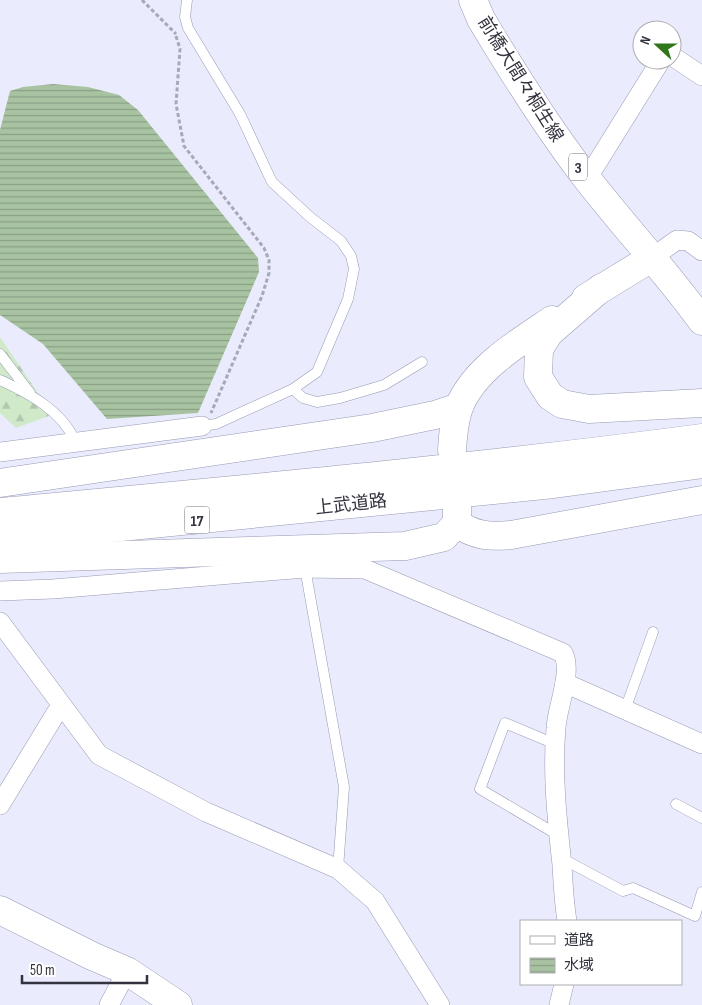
<svg xmlns="http://www.w3.org/2000/svg" width="702" height="1005" font-family="'Sofia Sans Condensed','Noto Sans JP',sans-serif">
  <defs>
    <pattern id="forest-firs" width="22" height="20" patternUnits="userSpaceOnUse" patternTransform="scale(1.25)"><rect width="22" height="20" fill="#cfe9c9"/><path d="M5 1l3.5 6h-7zM16 11l3.5 6h-7z" fill="#b2c8ae"/></pattern>
    <pattern id="water-rules" width="6" height="5" patternUnits="userSpaceOnUse" patternTransform="scale(1.25)"><rect width="6" height="5" fill="#a8c3a2"/><path d="M0 2.5h6" fill="none" stroke="#899f85"/></pattern>
  </defs>
  <rect width="100%" height="100%" fill="#eaecfd"/>
  <path fill="url(#forest-firs)" d="M 0,337 L 49,409 L 54,414 L 16,428 L 0,413 Z"/>
  <path fill="url(#water-rules)" d="M 53,84 L 88,87 L 119,95 L 138,110 L 258,258 L 259,272 L 198,413 L 107,419 L 43,344 L 0,315 L 0,130 L 10,91 L 23,87 Z"/>
  <g fill="none" stroke-linecap="round" stroke-linejoin="round">
    <defs>
      <g id="lane">
        <path d="M 187,0 L 185,17 L 188,28 L 240,114 L 272,182 L 310,217 L 341,241 L 351,256 L 354,269 L 348,299 L 317,372 L 293,389 L 216,424 L 202,426"/>
        <path d="M 0,354 L 30,393"/>
        <path d="M 0,380 C 29,393 62,411 75,441"/>
        <path d="M 293,389 L 303,398 L 317,402 L 340,398 L 384,385 L 422,362"/>
        <path d="M 305,568 L 344,787 L 338,869"/>
        <path d="M 625,710 L 653,632"/>
        <path d="M 555,744 L 505,723 L 480,789 L 558,835"/>
        <path d="M 676,804 L 702,818"/>
        <path d="M 561,858 L 623,891 L 633,888 L 695,916 L 702,892"/>
      </g>
      <g id="street">
        <path d="M 672,56 L 702,76"/>
        <path d="M 587,179 L 661,60"/>
        <path d="M 653,257 L 677,240 L 688,241 L 702,251"/>
        <path d="M 0,452 L 202,426"/>
        <path d="M 0,591 L 53,589 L 305,568 L 365,569 L 563,653 C 573,672 557,707 556,728 C 552,773 557,819 562,865 C 563,884 564,902 567,921"/>
        <path d="M 0,622 L 99,755 L 206,812 L 338,869 L 375,901 L 440,1005"/>
        <path d="M 565,683 L 702,744"/>
        <path d="M 0,805 L 56,713 L 63,707"/>
        <path d="M 109,1005 L 127,971"/>
        <path d="M 559,1005 L 564,984"/>
      </g>
      <path id="secondary" d="M 0,910 L 92,956 L 127,971 L 178,1005"/>
      <path id="primary" d="M 473,0 L 481,19 C 512,71 544,122 581,171 C 620,222 664,269 702,321"/>
      <g id="highway">
        <path d="M 601,288 L 549,333 L 539,349 L 538,377 L 550,396 L 562,404 L 589,409 L 702,403"/>
        <path d="M 586,298 L 653,257"/>
        <path d="M 452,450 C 453,435 454,421 459,407 C 474,369 519,342 552,320"/>
        <path d="M 0,483 L 372,428 L 435,415 L 459,407"/>
        <path d="M 0,512 C 234,490 469,469 702,438"/>
        <path d="M 457,523 C 474,536 490,537 511,535 L 702,500"/>
        <path d="M 0,539 L 554,484 L 702,464"/>
        <path d="M 0,559 L 405,546 L 444,537 L 457,523 L 457,508"/>
      </g>
    </defs>
    <use href="#lane" stroke="#9699b3" stroke-width="11"/>
    <use href="#street" stroke="#9699b3" stroke-width="20"/>
    <use href="#secondary" stroke="#9699b3" stroke-width="29"/>
    <use href="#primary" stroke="#9699b3" stroke-width="29"/>
    <use href="#highway" stroke="#9699b3" stroke-width="29"/>
    <g stroke="#a7a9b8" stroke-width="3" stroke-dasharray="4 2.5" stroke-linecap="butt">
      <path d="M 142,0 L 176,34"/>
      <path d="M 176,36 L 180,49 L 176,104 L 184,146 L 264,248 L 269,260 L 269,273 L 262,296 L 211,413"/>
    </g>
    <use href="#lane" stroke="#fff" stroke-width="10"/>
    <use href="#street" stroke="#fff" stroke-width="19"/>
    <use href="#secondary" stroke="#fff" stroke-width="28"/>
    <use href="#primary" stroke="#fff" stroke-width="28"/>
    <use href="#highway" stroke="#fff" stroke-width="28"/>
  </g>
  <g text-anchor="middle" stroke-width="5" stroke-linejoin="round" paint-order="stroke">
    <g fill="#fff" stroke="#707078" stroke-width="1">
      <rect x="569" y="153.5" width="18" height="27" rx="4"/>
      <rect x="184.5" y="506.5" width="25" height="27" rx="4"/>
    </g>
    <g font-size="16" font-weight="bold" fill="#32333e">
      <text x="578" y="173">3</text>
      <text x="197" y="526">17</text>
    </g>
    <g font-size="18" fill="#32333e" stroke="#fff">
      <text transform="translate(521 79) rotate(58)" y="6">前橋大間々桐生線</text>
      <text transform="translate(351 504) rotate(-6)" y="6">上武道路</text>
    </g>
  </g>
  <rect x="520" y="920" width="162" height="65" fill="#ffffff" stroke="#adadb2"/>
  <rect x="530" y="936" width="25" height="8" fill="#ffffff" stroke="#adadb2"/>
  <text x="564" y="945" font-size="15" fill="#32333e">道路</text>
  <rect x="530" y="958" width="25" height="15" fill="url(#water-rules)" stroke="#adadb2"/>
  <text x="564" y="970" font-size="15" fill="#32333e">水域</text>
  <g transform="translate(657 45) rotate(291)"><circle r="24" fill="#ffffff" stroke="#adadb2"/>
  <path d="M0-4L9 19L0 12L-9 19Z" fill="#2f761a"/>
  <text y="-8" font-size="14" font-weight="bold" text-anchor="middle" fill="#32333e">N</text>
  </g>
  <path d="M22 975v8h125v-8" fill="none" stroke="#32333e" stroke-width="2.5"/>
  <text x="30" y="975" font-size="15" fill="#32333e" stroke="#ffffff" stroke-width="4" paint-order="stroke">50 m</text>
</svg>
